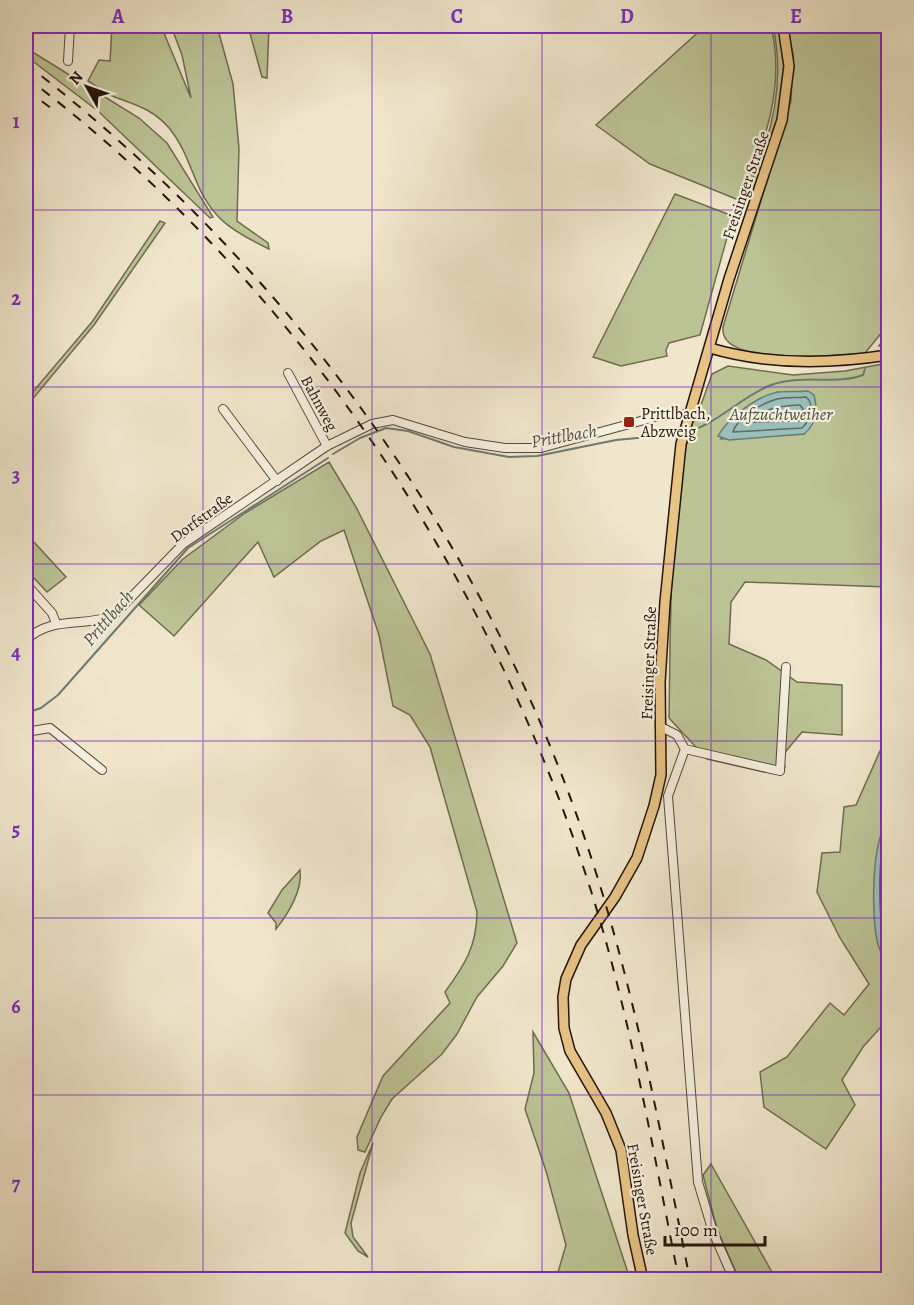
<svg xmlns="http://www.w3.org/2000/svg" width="914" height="1305" font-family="Alegreya,serif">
  <rect width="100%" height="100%" fill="#f0e6cc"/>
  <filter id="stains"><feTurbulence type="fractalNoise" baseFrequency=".00333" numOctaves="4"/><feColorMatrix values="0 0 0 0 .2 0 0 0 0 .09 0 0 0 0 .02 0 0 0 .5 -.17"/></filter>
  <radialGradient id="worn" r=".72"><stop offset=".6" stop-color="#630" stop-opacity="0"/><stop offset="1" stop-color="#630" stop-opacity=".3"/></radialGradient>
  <g fill="#bcc496" stroke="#706c50" stroke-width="1.5" fill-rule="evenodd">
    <path d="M 112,26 L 161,26 L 191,98 L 182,55 L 171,26 L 217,26 L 233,84 L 239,148 L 237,221 L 268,243 L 269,249 C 232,231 211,219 195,178 C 188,161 182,144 170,129 C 156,112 140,106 120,99 C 108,96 98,87 88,81 L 99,60 L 110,61 Z"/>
    <path d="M 248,26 L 269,26 L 267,78 L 262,77 Z"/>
    <path d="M 705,26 L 771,26 C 786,87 764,144 741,201 L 650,164 L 596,125 Z"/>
    <path d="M 773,26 L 779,26 L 786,66 L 779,114 L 758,180 L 748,193 L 746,205 L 742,206 C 747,186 759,166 765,145 C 778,105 782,67 773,26 Z"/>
    <path d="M 787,26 L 888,26 L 888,325 L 865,353 C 840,355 718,368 723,327 L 791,101 L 793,55 Z"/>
    <path d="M 26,48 L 139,118 L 167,143 L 213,217 L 210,218 L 98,111 L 26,56 Z"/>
    <path d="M 675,194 L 733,216 L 700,335 L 669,343 L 666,350 L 667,356 L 621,366 L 593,357 Z"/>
    <path d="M 160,221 L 165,223 L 94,325 L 26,407 L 26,400 L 92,322 Z"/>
    <path d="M 888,363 L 888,587 L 745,582 L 731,602 L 729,644 L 766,660 L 797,682 L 842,685 L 842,735 L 802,732 L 782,756 L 785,767 L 764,772 L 707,759 L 669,718 C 671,620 668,520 691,424 L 696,419 L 712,374 L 728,366 L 793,375 L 845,371 ZM 777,392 L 804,434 L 721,439 L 743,410 Z"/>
    <path d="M 329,462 L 356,507 L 430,654 L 517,943 L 503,966 L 477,997 L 457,1034 L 442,1054 L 392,1099 L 381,1117 L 365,1152 L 358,1150 L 357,1137 L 383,1076 L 450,1003 L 445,992 C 464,966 477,946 477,912 L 430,747 L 410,715 L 393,706 L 379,635 L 344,530 L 321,541 L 274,577 L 258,542 L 174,636 L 139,605 L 183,559 L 245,513 Z"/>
    <path d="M 32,540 L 66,577 L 47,592 L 34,578 L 30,582 L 26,578 L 26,546 Z"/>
    <path d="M 888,733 L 888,822 L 881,830 L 878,943 L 888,969 L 888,1035 L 887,1030 L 880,1028 L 863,1047 L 842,1080 L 855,1105 L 826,1149 L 764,1107 L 760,1072 L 787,1057 L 830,1003 L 844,1015 L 869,984 L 840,938 L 817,892 L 822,853 L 840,852 L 844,807 L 856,805 Z"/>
    <path d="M 300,870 C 303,890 288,914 276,929 L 276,923 L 268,913 L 282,890 Z"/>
    <path d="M 533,1032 L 569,1093 L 630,1279 L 556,1279 L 566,1245 L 546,1171 L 525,1109 L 534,1073 Z"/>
    <path d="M 373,1143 L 351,1223 L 353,1237 L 368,1257 L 358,1251 L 345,1233 L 360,1173 Z"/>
    <path d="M 711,1164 L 768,1265 L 776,1279 L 739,1279 L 717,1229 L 703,1175 Z"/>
  </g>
  <g fill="#9abfba" stroke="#6b7b73" stroke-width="1.5">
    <path d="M 808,391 L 814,395 C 818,410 817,424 804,434 L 729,440 L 718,436 C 728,418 758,395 779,392 C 789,391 799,392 808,391 Z"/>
    <path d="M 888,822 L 888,969 C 885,961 880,952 878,944 C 871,919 871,840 888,822 Z"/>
  </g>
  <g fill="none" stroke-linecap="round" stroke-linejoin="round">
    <g stroke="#5f6a62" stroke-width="1.5">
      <path d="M 806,397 C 815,404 810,421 802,428 L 733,432 C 737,417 763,403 777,399 C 786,397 797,398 806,397 Z"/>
      <path d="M 800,405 L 803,409 L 799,421 L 754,422 C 761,407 784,406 800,405 Z"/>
      <path d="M 888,830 C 876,855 878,928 888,954"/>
    </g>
    <g stroke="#6b7b73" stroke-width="2">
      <path d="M 879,346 L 888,334"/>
      <path d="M 686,433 C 718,423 741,397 771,385 C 800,374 837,385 863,375 L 865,369"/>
      <path d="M 333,454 L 360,438 L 386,428 L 408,431 L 454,447 L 509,457 L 537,456 L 616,440 L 681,434"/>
      <path d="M 26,713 L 41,708 L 58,695 L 188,548 L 328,458"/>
    </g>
    <defs>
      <g id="minor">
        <path d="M 68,61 L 70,26"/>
        <path d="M 288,373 L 327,446"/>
        <path d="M 223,409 L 277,481"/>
        <path d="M 26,584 L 52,613 L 56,623"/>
        <path d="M 26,640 C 52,615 84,628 114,615 L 183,544 L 327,446 L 372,424 L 393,420 L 465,442 L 505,448 L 541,448 L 659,416 L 688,414"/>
        <path d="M 661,727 L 677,735 L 685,749 L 780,771 L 786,667"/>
        <path d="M 26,732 L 50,728 L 102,770"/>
        <path d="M 685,749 L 668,796 L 698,1182 L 713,1232 L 734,1280"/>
      </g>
      <g id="major">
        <path d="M 710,348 C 767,365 830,364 888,355"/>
        <path d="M 643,1280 L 633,1235 L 621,1150 L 606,1113 L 570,1051 L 564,1028 L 563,997 L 566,979 L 581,945 L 615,897 L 637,858 L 654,806 L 661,775 L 660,682 L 665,602 L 681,444 L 729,279 L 782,120 L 789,66 L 783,26"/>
      </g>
    </defs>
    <use href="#minor" stroke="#57493a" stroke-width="10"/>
    <use href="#major" stroke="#241509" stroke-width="12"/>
    <use href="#minor" stroke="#f5efde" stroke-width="8"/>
    <use href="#major" stroke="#e8c386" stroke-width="9"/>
    <g stroke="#241509" stroke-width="2" stroke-dasharray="10 10" stroke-linecap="butt">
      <path d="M 26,64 C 285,263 485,538 588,848 C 635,989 661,1135 690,1280"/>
      <path d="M 26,77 C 295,281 491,573 592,894 C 631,1019 653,1151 679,1280"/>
      <path d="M 26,89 L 56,112"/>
    </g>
  </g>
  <path fill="none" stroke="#7b2cbf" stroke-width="1.5" stroke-opacity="0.55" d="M 203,26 L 203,1280M 372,26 L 372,1280M 542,26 L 542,1280M 711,26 L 711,1280M 26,210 L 888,210M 26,387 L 888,387M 26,564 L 888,564M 26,741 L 888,741M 26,918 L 888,918M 26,1095 L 888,1095"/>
  <rect fill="#8f2418" stroke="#f5efde" stroke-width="2" x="623" y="416" width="12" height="12" rx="3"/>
  <g text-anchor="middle" stroke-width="4.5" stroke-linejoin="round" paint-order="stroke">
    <g font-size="16" fill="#241509" stroke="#f5efde">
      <text transform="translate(745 185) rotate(-71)" y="6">Freisinger Straße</text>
      <text transform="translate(320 403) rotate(62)" y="6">Bahnweg</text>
      <text transform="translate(201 517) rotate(-36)" y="6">Dorfstraße</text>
      <text transform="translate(648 663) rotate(-88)" y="6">Freisinger Straße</text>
      <text transform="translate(643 1199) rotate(80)" y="6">Freisinger Straße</text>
    </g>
    <g font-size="16" fill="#241509" stroke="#f5efde" text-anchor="start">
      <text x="641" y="419">Prittlbach,<tspan x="641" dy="18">Abzweig</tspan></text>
    </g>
    <g font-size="18" font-style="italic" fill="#4d5047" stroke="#f5efde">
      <text x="781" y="420">Aufzuchtweiher</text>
      <text transform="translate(564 436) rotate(-10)" y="6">Prittlbach</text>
      <text transform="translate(108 618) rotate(-49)" y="6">Prittlbach</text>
    </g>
  </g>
  <rect width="914" height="1305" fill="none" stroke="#f0e6cc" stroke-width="66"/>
  <g transform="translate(87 87) rotate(310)" stroke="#f5efde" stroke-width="4.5" paint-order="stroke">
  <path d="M0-4.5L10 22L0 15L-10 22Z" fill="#241509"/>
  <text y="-9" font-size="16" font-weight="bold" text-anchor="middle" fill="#241509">N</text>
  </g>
  <path d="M665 1236v9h100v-9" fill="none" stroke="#241509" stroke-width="3"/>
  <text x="674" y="1236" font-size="18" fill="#241509" stroke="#f5efde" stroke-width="4.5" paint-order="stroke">100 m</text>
  <rect x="33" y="33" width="848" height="1239" fill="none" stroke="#7b2cbf" stroke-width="2"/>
  <g font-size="20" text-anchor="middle" font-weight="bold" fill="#7b2cbf">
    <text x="118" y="23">A</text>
    <text x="287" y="23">B</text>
    <text x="457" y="23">C</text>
    <text x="627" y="23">D</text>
    <text x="796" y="23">E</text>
    <text x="16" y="128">1</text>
    <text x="16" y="305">2</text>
    <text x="16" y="482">3</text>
    <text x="16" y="659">4</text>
    <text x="16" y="836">5</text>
    <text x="16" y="1013">6</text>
    <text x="16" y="1190">7</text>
  </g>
  <rect width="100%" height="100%" filter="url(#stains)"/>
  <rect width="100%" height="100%" fill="url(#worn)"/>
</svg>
